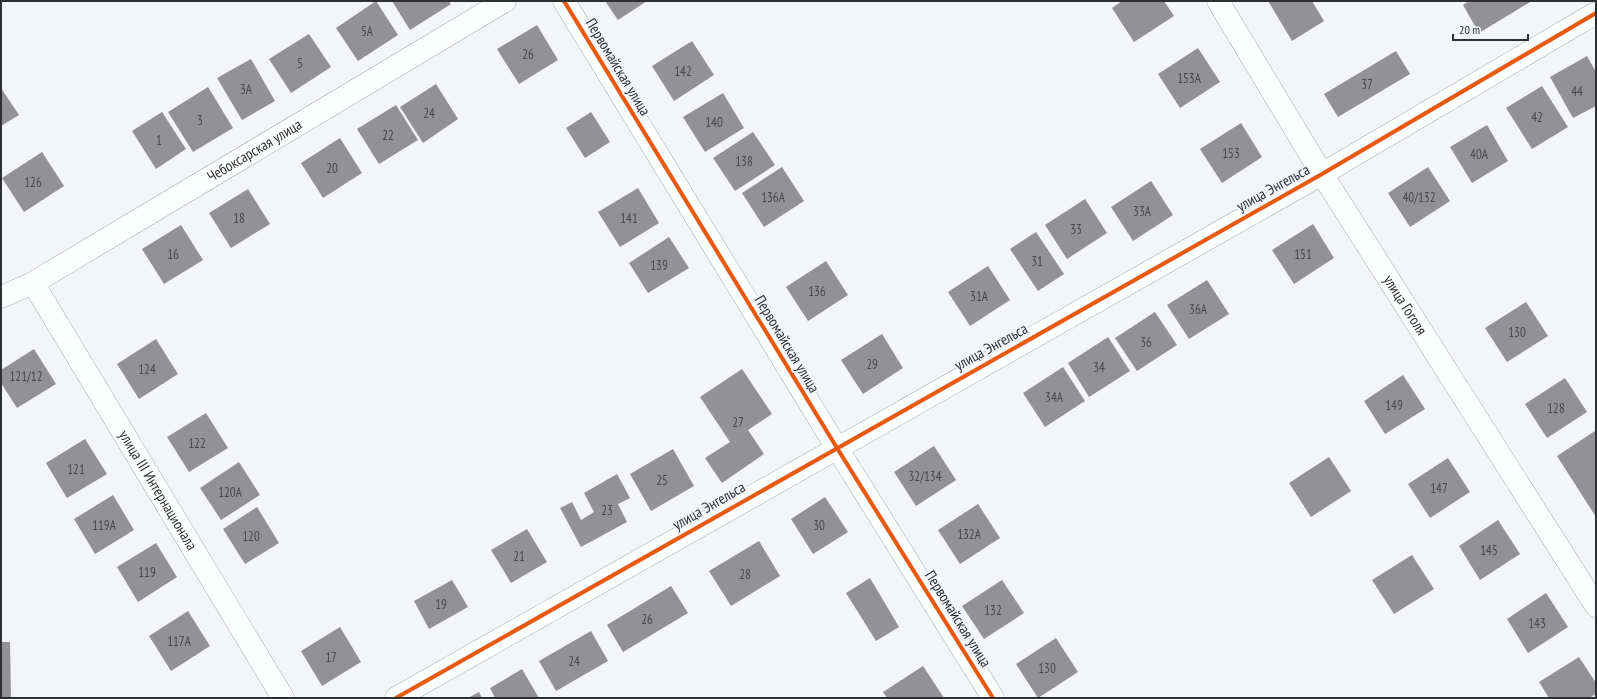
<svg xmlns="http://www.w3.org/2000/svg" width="1597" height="699" font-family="'PT Sans Narrow',sans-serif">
  <rect width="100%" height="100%" fill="#f4f5f9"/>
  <g fill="#929194">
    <path d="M 376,1 L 398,35 L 358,61 L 336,28 Z"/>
    <path d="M 392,1 L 449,1 L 451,4 L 410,30 Z"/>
    <path d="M 605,1 L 647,1 L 618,20 Z"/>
    <path d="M 1122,1 L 1164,1 L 1174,16 L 1134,42 L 1112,8 Z"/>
    <path d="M 1268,1 L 1312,1 L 1324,21 L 1292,41 Z"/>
    <path d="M 1469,1 L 1532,1 L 1479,33 L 1463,5 Z"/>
    <path d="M 537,25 L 558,60 L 519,84 L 497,49 Z"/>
    <path d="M 309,34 L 331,67 L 291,93 L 269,59 Z"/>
    <path d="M 692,41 L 714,75 L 674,101 L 652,66 Z"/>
    <path d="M 1198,48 L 1220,82 L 1180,108 L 1158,74 Z"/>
    <path d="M 1396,51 L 1410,74 L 1338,117 L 1324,94 Z"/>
    <path d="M 1587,56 L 1596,72 L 1596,106 L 1573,118 L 1550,77 Z"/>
    <path d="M 251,59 L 275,101 L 242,120 L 217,78 Z"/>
    <path d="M 436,84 L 458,119 L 423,143 L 400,107 Z"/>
    <path d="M 1542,86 L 1568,127 L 1532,149 L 1506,108 Z"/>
    <path d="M 208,87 L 233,128 L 193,152 L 168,112 Z"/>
    <path d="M 1,88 L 19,115 L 1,126 Z"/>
    <path d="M 723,93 L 744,128 L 705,152 L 683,117 Z"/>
    <path d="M 396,105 L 418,140 L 379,164 L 357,129 Z"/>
    <path d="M 162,112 L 186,149 L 156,169 L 132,131 Z"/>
    <path d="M 591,112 L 610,142 L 585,158 L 566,128 Z"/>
    <path d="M 1241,123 L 1262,157 L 1222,183 L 1200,149 Z"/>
    <path d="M 1487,125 L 1508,161 L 1472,183 L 1450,147 Z"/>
    <path d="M 753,132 L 775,165 L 735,191 L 713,158 Z"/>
    <path d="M 340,138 L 362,173 L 323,198 L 301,163 Z"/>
    <path d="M 42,152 L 64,186 L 24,212 L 2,178 Z"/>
    <path d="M 782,167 L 804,201 L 764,227 L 742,193 Z"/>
    <path d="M 1428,167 L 1450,201 L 1410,227 L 1388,193 Z"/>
    <path d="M 1151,181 L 1173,215 L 1133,241 L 1111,207 Z"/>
    <path d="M 638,188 L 659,223 L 620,247 L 598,212 Z"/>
    <path d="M 248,189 L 270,224 L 231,248 L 209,213 Z"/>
    <path d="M 1085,199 L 1107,233 L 1067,259 L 1045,225 Z"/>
    <path d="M 1313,224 L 1334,258 L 1294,284 L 1272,250 Z"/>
    <path d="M 181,225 L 203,260 L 164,284 L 142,249 Z"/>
    <path d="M 1036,232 L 1064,274 L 1038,291 L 1010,249 Z"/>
    <path d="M 669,237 L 689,268 L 648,293 L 629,263 Z"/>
    <path d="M 826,261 L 848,295 L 808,321 L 786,287 Z"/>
    <path d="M 988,266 L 1010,300 L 970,326 L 948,292 Z"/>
    <path d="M 1207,280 L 1229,314 L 1189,339 L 1167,305 Z"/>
    <path d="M 1526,302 L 1548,336 L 1507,362 L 1485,328 Z"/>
    <path d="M 1155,312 L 1177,345 L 1137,371 L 1115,338 Z"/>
    <path d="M 882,334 L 903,368 L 863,394 L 841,360 Z"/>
    <path d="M 1108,337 L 1130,371 L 1089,397 L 1068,363 Z"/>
    <path d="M 156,339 L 178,374 L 139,399 L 117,364 Z"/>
    <path d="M 34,349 L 56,384 L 17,408 L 1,383 L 1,370 Z"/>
    <path d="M 1063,367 L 1085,401 L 1045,427 L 1023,393 Z"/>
    <path d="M 742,369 L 772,414 L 748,430 L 764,454 L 722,483 L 705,458 L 730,442 L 700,397 Z"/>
    <path d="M 1403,375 L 1425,409 L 1385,434 L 1364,401 Z"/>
    <path d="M 1565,378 L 1587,412 L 1547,438 L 1525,404 Z"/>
    <path d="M 206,413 L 228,448 L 189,472 L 167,437 Z"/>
    <path d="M 1595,431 L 1596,433 L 1596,517 L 1557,456 Z"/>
    <path d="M 85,439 L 107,474 L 67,498 L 46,463 Z"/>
    <path d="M 934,446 L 956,480 L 916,506 L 894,472 Z"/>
    <path d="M 673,449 L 694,486 L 651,511 L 630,474 Z"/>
    <path d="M 1329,457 L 1351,491 L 1311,517 L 1289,483 Z"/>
    <path d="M 1448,458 L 1470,492 L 1430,518 L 1408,484 Z"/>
    <path d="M 239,462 L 260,495 L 221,520 L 200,488 Z"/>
    <path d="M 617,474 L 630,498 L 618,504 L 627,522 L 581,547 L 560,508 L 572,502 L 581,520 L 594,512 L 584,493 Z"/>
    <path d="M 113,495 L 134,530 L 95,554 L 74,519 Z"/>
    <path d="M 825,497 L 848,532 L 813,554 L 791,519 Z"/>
    <path d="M 978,504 L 1000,538 L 960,564 L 938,530 Z"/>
    <path d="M 257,507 L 279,543 L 245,564 L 223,529 Z"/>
    <path d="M 1498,520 L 1520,554 L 1480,580 L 1459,546 Z"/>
    <path d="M 527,529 L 547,562 L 511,583 L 491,550 Z"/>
    <path d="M 759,541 L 780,576 L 731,606 L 709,571 Z"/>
    <path d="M 156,543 L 177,577 L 138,602 L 117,567 Z"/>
    <path d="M 1412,555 L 1434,589 L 1394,614 L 1372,580 Z"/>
    <path d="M 870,578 L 899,627 L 876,641 L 846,593 Z"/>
    <path d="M 452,580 L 468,607 L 429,629 L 414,601 Z"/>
    <path d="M 1002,580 L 1024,613 L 984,639 L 962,606 Z"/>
    <path d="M 671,586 L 688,613 L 623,652 L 607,625 Z"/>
    <path d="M 1546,593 L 1568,627 L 1528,653 L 1507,619 Z"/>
    <path d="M 188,611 L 210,646 L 171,671 L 149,636 Z"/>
    <path d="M 340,627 L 361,662 L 322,686 L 301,651 Z"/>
    <path d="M 591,631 L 608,661 L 556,691 L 539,661 Z"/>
    <path d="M 1056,638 L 1078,672 L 1038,698 L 1016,664 Z"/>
    <path d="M 1,642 L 10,642 L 11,698 L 1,698 Z"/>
    <path d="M 1579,657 L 1596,683 L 1596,694 L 1589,698 L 1549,698 L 1539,682 Z"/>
    <path d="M 923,666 L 944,698 L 887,698 L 883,692 Z"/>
    <path d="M 522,669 L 539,698 L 495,698 L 490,688 Z"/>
    <path d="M 479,692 L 482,698 L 468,698 Z"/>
  </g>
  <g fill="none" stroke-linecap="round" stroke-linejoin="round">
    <defs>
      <g id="street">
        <path d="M 564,1 L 837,448 L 993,698"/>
        <path id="s1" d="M 1218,1 L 1322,174 L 1596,606"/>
        <path id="s2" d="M 33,283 L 283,698"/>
        <path id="s3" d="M 1,297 L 33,283 L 505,1"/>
        <path d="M 396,698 L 1322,174 L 1596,13"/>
      </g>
    </defs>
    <use href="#street" stroke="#a8a9ad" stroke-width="23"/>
    <use href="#street" stroke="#fdfefe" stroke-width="22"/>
    <defs>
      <g id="cycleway">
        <path d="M 564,1 L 837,448 L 993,698"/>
        <path d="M 396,698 L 1322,174 L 1596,13"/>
      </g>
    </defs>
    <use href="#cycleway" stroke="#f1f4fc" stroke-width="6"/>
    <use href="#cycleway" stroke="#e8590c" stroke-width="4"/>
  </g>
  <g text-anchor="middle" stroke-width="4" stroke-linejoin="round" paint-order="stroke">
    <g font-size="13" fill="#47484b">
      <text x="367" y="36">5А</text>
      <text x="528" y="59">26</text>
      <text x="300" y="68">5</text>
      <text x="683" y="76">142</text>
      <text x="1189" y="83">153А</text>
      <text x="1367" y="89">37</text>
      <text x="246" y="94">3А</text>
      <text x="1577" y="96">44</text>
      <text x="429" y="118">24</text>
      <text x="1537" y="122">42</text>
      <text x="200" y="125">3</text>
      <text x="714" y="127">140</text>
      <text x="388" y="140">22</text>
      <text x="159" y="145">1</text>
      <text x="1231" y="158">153</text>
      <text x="1479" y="159">40А</text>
      <text x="744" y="166">138</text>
      <text x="332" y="173">20</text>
      <text x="33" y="187">126</text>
      <text x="773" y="202">136А</text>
      <text x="1419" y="202">40/132</text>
      <text x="1142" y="216">33А</text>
      <text x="239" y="223">18</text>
      <text x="629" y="223">141</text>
      <text x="1076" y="234">33</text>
      <text x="173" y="259">16</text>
      <text x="1303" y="259">151</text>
      <text x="1037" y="266">31</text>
      <text x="659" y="270">139</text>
      <text x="817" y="296">136</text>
      <text x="979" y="301">31А</text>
      <text x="1198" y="314">36А</text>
      <text x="1517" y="337">130</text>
      <text x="1146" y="347">36</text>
      <text x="872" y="369">29</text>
      <text x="1099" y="372">34</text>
      <text x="147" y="374">124</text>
      <text x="26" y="381">121/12</text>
      <text x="1054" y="402">34А</text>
      <text x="1394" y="410">149</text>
      <text x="1556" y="413">128</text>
      <text x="738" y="427">27</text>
      <text x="197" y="448">122</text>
      <text x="76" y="474">121</text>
      <text x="925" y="481">32/134</text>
      <text x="662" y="485">25</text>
      <text x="1439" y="493">147</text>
      <text x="230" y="497">120А</text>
      <text x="607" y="515">23</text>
      <text x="104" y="530">119А</text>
      <text x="819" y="530">30</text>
      <text x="969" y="539">132А</text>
      <text x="251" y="541">120</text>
      <text x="1489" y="555">145</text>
      <text x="519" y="561">21</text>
      <text x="147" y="577">119</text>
      <text x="745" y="579">28</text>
      <text x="441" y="609">19</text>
      <text x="993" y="615">132</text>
      <text x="647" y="624">26</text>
      <text x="1537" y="628">143</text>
      <text x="179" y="646">117А</text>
      <text x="331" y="662">17</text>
      <text x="574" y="666">24</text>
      <text x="1047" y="673">130</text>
    </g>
    <g font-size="15" fill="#2e2f33" stroke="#f1f4fc">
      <text transform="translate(618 67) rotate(59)" y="5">Первомайская улица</text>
      <text dy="5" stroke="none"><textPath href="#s3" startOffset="293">Чебоксарская улица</textPath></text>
      <text transform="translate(1273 188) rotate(-29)" y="5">улица Энгельса</text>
      <text dy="5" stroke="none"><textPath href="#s1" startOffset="357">улица Гоголя</textPath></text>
      <text transform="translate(787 344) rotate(59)" y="5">Первомайская улица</text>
      <text transform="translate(991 347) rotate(-29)" y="5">улица Энгельса</text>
      <text dy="5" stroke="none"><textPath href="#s2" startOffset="242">улица III Интернационала</textPath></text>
      <text transform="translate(709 506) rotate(-30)" y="5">улица Энгельса</text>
      <text transform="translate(958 619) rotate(58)" y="5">Первомайская улица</text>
    </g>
  </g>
  <rect width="1597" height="699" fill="none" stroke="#2e2f33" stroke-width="4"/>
  <path d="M1453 34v6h75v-6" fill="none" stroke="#2e2f33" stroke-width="2"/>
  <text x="1459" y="34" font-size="12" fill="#2e2f33" stroke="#f1f4fc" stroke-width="3" paint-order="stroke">20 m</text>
</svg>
